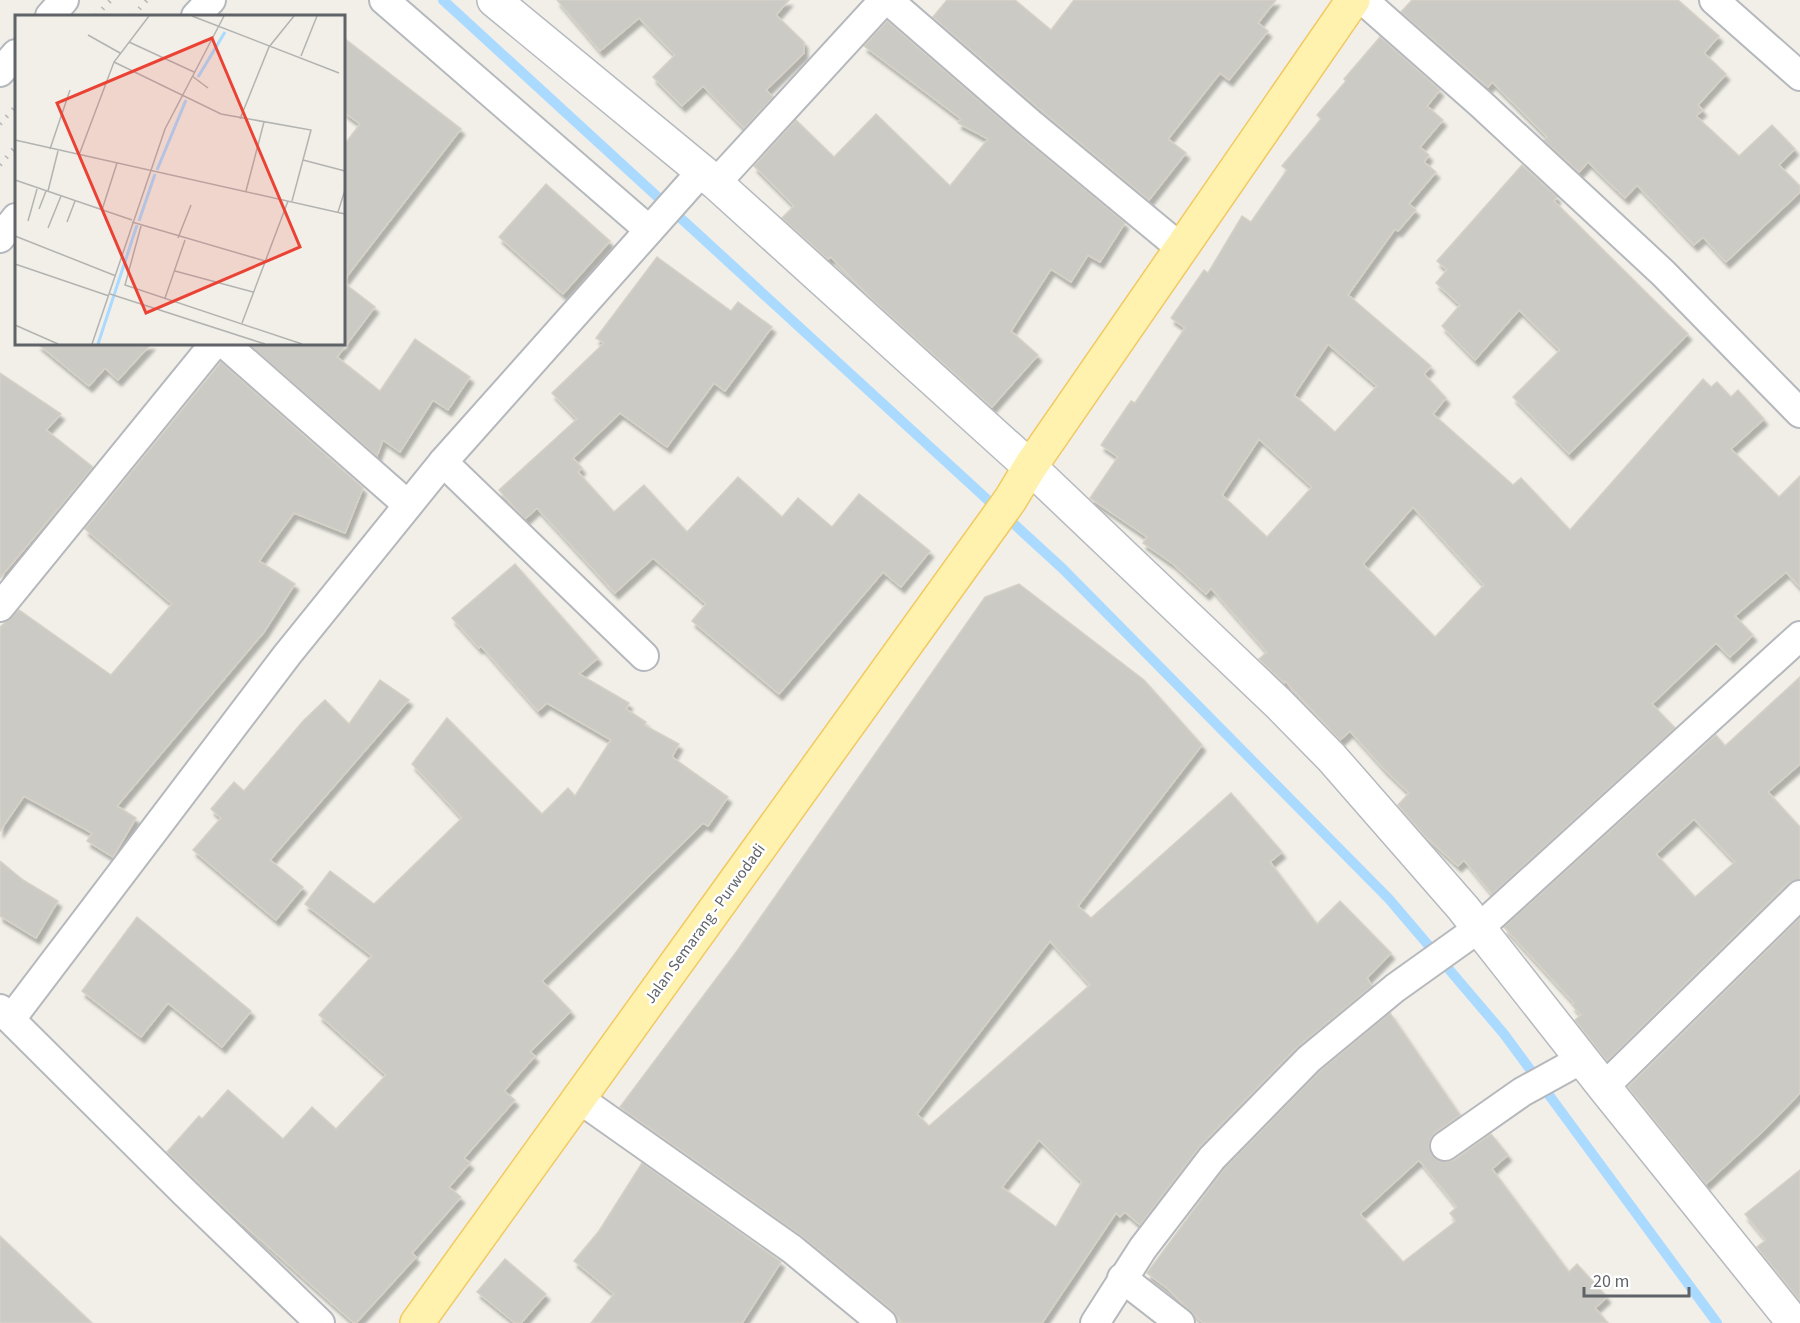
<svg xmlns="http://www.w3.org/2000/svg" width="1800" height="1323" font-family="'Source Sans 3',sans-serif">
  <defs>
    <filter id="shadow"><feDropShadow dx="3.5" dy="6" stdDeviation="1.5" flood-color="#0004"/></filter>
  </defs>
  <rect width="100%" height="100%" fill="#f1efe8"/>
  <g fill="none" stroke-linecap="round" stroke-linejoin="round">
    <path stroke="#aadaff" stroke-width="10" d="M 443,0 L 1063,569 L 1389,899 L 1504,1034 L 1717,1323"/>
  </g>
  <g fill="#cccac5" stroke="#d6d1c6" stroke-width="1.5" fill-rule="evenodd" filter="url(#shadow)">
    <path d="M 557,0 L 789,0 L 776,15 L 804,42 L 804,53 L 766,90 L 773,97 L 744,128 L 703,86 L 682,106 L 653,77 L 675,55 L 639,18 L 600,51 Z"/>
    <path d="M 947,0 L 1015,0 L 1051,30 L 1074,0 L 1276,0 L 1258,23 L 1268,31 L 1229,80 L 1220,73 L 1168,139 L 1186,153 L 1149,200 L 1042,111 L 933,17 Z"/>
    <path d="M 1412,0 L 1678,0 L 1719,36 L 1704,53 L 1726,74 L 1698,105 L 1703,110 L 1696,116 L 1739,156 L 1772,125 L 1795,149 L 1779,165 L 1800,186 L 1800,192 L 1726,262 L 1703,237 L 1694,245 L 1637,185 L 1625,198 L 1588,162 L 1579,172 L 1544,140 L 1547,137 L 1492,82 L 1488,87 L 1401,12 Z"/>
    <path d="M 887,21 L 1020,136 L 1125,223 L 1100,262 L 1088,255 L 1071,282 L 1051,269 L 1011,331 L 1038,355 L 992,407 L 873,300 L 831,257 L 828,259 L 782,218 L 794,206 L 754,166 L 796,120 L 834,157 L 876,114 L 950,186 L 988,139 L 958,123 L 961,119 L 864,46 Z"/>
    <path d="M 1380,37 L 1440,90 L 1427,106 L 1443,120 L 1420,147 L 1429,155 L 1424,162 L 1436,172 L 1409,204 L 1416,210 L 1398,231 L 1395,229 L 1348,295 L 1431,366 L 1424,374 L 1446,398 L 1433,414 L 1513,485 L 1521,478 L 1570,530 L 1703,379 L 1711,387 L 1717,382 L 1731,397 L 1738,390 L 1764,419 L 1731,449 L 1779,497 L 1800,476 L 1800,587 L 1786,572 L 1735,616 L 1753,635 L 1730,657 L 1716,643 L 1652,704 L 1675,728 L 1492,894 L 1464,860 L 1458,866 L 1426,837 L 1398,805 L 1409,793 L 1384,769 L 1350,731 L 1340,740 L 1285,681 L 1284,683 L 1259,659 L 1267,652 L 1211,588 L 1206,594 L 1173,564 L 1143,543 L 1147,537 L 1090,498 L 1118,457 L 1101,445 L 1131,401 L 1135,403 L 1185,328 L 1171,318 L 1204,270 L 1208,273 L 1242,216 L 1251,222 L 1287,170 L 1282,166 L 1321,119 L 1317,115 L 1346,81 L 1344,79 ZM 1328,344 L 1377,386 L 1335,432 L 1294,395 ZM 1259,439 L 1312,487 L 1267,537 L 1222,495 ZM 1413,507 L 1484,585 L 1435,637 L 1363,564 Z"/>
    <path d="M 344,38 L 461,129 L 344,280 L 344,145 L 360,124 L 344,112 Z"/>
    <path d="M 1522,165 L 1557,197 L 1554,201 L 1688,334 L 1569,454 L 1513,397 L 1560,350 L 1519,310 L 1475,360 L 1442,326 L 1460,305 L 1436,283 L 1447,270 L 1437,261 Z"/>
    <path d="M 546,184 L 610,241 L 563,294 L 499,237 Z"/>
    <path d="M 657,257 L 731,311 L 738,302 L 772,327 L 725,391 L 714,383 L 667,447 L 620,413 L 573,458 L 582,468 L 578,472 L 614,512 L 644,485 L 687,532 L 738,477 L 782,517 L 798,498 L 832,527 L 859,494 L 930,551 L 901,587 L 883,572 L 779,694 L 692,621 L 706,604 L 653,558 L 615,593 L 537,508 L 525,519 L 499,490 L 577,419 L 552,393 L 604,343 L 596,338 Z"/>
    <path d="M 344,283 L 375,307 L 337,357 L 380,391 L 415,339 L 470,377 L 448,410 L 433,400 L 400,452 L 383,440 L 377,456 L 249,344 L 344,344 Z"/>
    <path d="M 38,344 L 151,344 L 118,380 L 105,368 L 89,386 Z"/>
    <path d="M 221,362 L 363,488 L 345,533 L 294,513 L 259,561 L 295,584 L 264,632 L 117,806 L 136,818 L 113,857 L 87,841 L 92,833 L 24,796 L 0,831 L 0,627 L 19,610 L 111,675 L 172,604 L 85,529 Z"/>
    <path d="M 0,373 L 61,414 L 46,430 L 93,467 L 0,578 Z"/>
    <path d="M 515,564 L 598,658 L 579,674 L 629,703 L 626,709 L 646,722 L 644,725 L 679,744 L 672,757 L 728,797 L 708,826 L 703,823 L 542,981 L 571,1011 L 530,1052 L 535,1056 L 504,1091 L 515,1100 L 464,1158 L 470,1163 L 449,1187 L 461,1197 L 412,1253 L 416,1257 L 356,1323 L 354,1323 L 226,1209 L 167,1152 L 199,1116 L 202,1119 L 228,1090 L 283,1139 L 312,1107 L 336,1129 L 386,1075 L 319,1015 L 372,956 L 305,904 L 330,871 L 374,904 L 462,818 L 412,764 L 447,718 L 542,814 L 568,788 L 575,796 L 611,740 L 547,703 L 538,711 L 481,646 L 479,648 L 452,618 Z"/>
    <path d="M 1019,584 L 1144,680 L 1202,745 L 1078,906 L 1091,918 L 1231,793 L 1282,852 L 1270,862 L 1317,924 L 1340,901 L 1391,953 L 1367,978 L 1372,986 L 1297,1047 L 1200,1146 L 1140,1225 L 1125,1212 L 1120,1217 L 1116,1213 L 1042,1323 L 903,1323 L 892,1310 L 802,1236 L 620,1107 L 737,951 L 985,597 ZM 1050,941 L 1090,985 L 929,1126 L 917,1114 ZM 1039,1140 L 1082,1182 L 1056,1227 L 1002,1187 Z"/>
    <path d="M 1800,677 L 1800,764 L 1768,792 L 1800,827 L 1800,879 L 1788,883 L 1607,1061 L 1575,1020 L 1581,1015 L 1572,1005 L 1574,1003 L 1504,927 L 1716,735 L 1725,746 ZM 1694,819 L 1735,862 L 1695,897 L 1656,854 Z"/>
    <path d="M 380,680 L 409,700 L 270,860 L 303,887 L 276,920 L 193,850 L 221,818 L 211,809 L 234,782 L 244,791 L 303,721 L 325,700 L 349,724 Z"/>
    <path d="M 0,861 L 23,880 L 58,901 L 36,938 L 0,916 Z"/>
    <path d="M 137,917 L 251,1011 L 222,1047 L 168,1003 L 141,1037 L 82,991 Z"/>
    <path d="M 1800,918 L 1800,1093 L 1765,1129 L 1706,1184 L 1628,1087 Z"/>
    <path d="M 1390,1013 L 1460,1115 L 1436,1132 L 1430,1139 L 1429,1147 L 1432,1156 L 1439,1161 L 1446,1162 L 1454,1160 L 1491,1134 L 1508,1155 L 1492,1169 L 1569,1272 L 1577,1264 L 1607,1297 L 1595,1308 L 1608,1323 L 1203,1323 L 1168,1289 L 1147,1273 L 1224,1169 L 1320,1071 ZM 1419,1160 L 1457,1207 L 1450,1213 L 1456,1221 L 1403,1262 L 1360,1214 Z"/>
    <path d="M 642,1163 L 781,1262 L 742,1323 L 591,1323 L 614,1294 L 574,1261 L 599,1231 Z"/>
    <path d="M 1800,1170 L 1800,1301 L 1757,1247 L 1766,1240 L 1745,1214 Z"/>
    <path d="M 0,1236 L 92,1323 L 0,1323 Z"/>
    <path d="M 505,1259 L 546,1294 L 521,1323 L 515,1323 L 477,1292 Z"/>
  </g>
  <g fill="none" stroke-linecap="round" stroke-linejoin="round">
    <defs>
      <g id="minor">
        <path d="M 384,0 L 649,230"/>
        <path d="M 888,0 L 1031,124 L 1182,249"/>
        <path d="M 1363,0 L 1481,104 L 1663,273 L 1800,413"/>
        <path d="M 1714,0 L 1800,76"/>
        <path d="M 50,16 L 64,0"/>
        <path d="M 196,16 L 211,0"/>
        <path d="M 0,72 L 16,54"/>
        <path d="M 716,183 L 884,0"/>
        <path d="M 0,238 L 16,218"/>
        <path d="M 225,344 L 408,505"/>
        <path d="M 443,462 L 644,656"/>
        <path d="M 0,607 L 214,344"/>
        <path d="M 0,1009 L 184,1192 L 320,1323"/>
        <path d="M 11,1019 L 287,655 L 443,462 L 702,171"/>
        <path d="M 1604,1087 L 1800,895"/>
        <path d="M 578,1098 L 792,1249 L 882,1323"/>
        <path d="M 1445,1146 L 1522,1092 L 1582,1059"/>
        <path d="M 1122,1278 L 1180,1323"/>
        <path d="M 1095,1323 L 1143,1248 L 1212,1158 L 1309,1059 L 1395,988 L 1479,928 L 1800,636"/>
      </g>
      <path id="secondary" d="M 494,0 L 716,183 L 1030,467 L 1279,704 L 1331,757 L 1463,908 L 1604,1087 L 1794,1323"/>
      <path id="primary" d="M 417,1323 L 1010,500 L 1030,467 L 1353,0"/>
    </defs>
    <use href="#minor" stroke="#b5b8bc" stroke-width="32"/>
    <use href="#secondary" stroke="#b6babf" stroke-width="36"/>
    <use href="#primary" stroke="#f2c960" stroke-width="36"/>
    <use href="#minor" stroke="#fff" stroke-width="28"/>
    <use href="#secondary" stroke="#fff" stroke-width="33"/>
    <use href="#primary" stroke="#fff2af" stroke-width="33"/>
    <g stroke="#b6b7b8" stroke-width="4.5" stroke-dasharray="1.5 8" stroke-linecap="butt">
      <path d="M 96,16 L 111,0"/>
      <path d="M 133,16 L 147,0"/>
      <path d="M 0,124 L 16,106"/>
      <path d="M 0,165 L 16,146"/>
    </g>
  </g>
  <g text-anchor="middle" stroke-width="5" stroke-linejoin="round" paint-order="stroke">
    <g font-size="16" fill="#5f6368" stroke="#fff">
      <text transform="translate(704 923) rotate(-54)" y="6">Jalan Semarang - Purwodadi</text>
    </g>
  </g>
  <g transform="translate(15 15)">
    <rect width="330" height="330" fill="#f1efe8"/>
    <path fill="none" stroke="#aadaff" stroke-width="3" d="M 183,62 L 210,17M 142,155 L 171,85M 124,206 L 140,159M 83,329 L 122,210"/>
    <path fill="none" stroke="#b3b3b1" stroke-width="1.5" d="M 177,1 L 324,58M 73,20 L 105,38M 114,27 L 179,57M 286,41 L 302,1M 99,47 L 206,99 L 296,115 L 277,186M 177,61 L 193,73M 225,104 L 254,32 L 279,1M 0,125 L 330,199M 35,134 L 55,75M 64,140 L 99,47 L 134,1M 288,145 L 330,156M 0,165 L 117,205M 33,176 L 43,136M 231,176 L 249,107M 24,194 L 31,176M 87,195 L 102,148M 323,197 L 330,175M 13,206 L 22,174M 52,207 L 60,186M 117,207 L 250,246M 126,211 L 110,270 L 287,329M 33,213 L 46,181M 0,221 L 101,261M 163,223 L 176,190M 0,249 L 94,281M 160,256 L 238,277M 95,279 L 250,329M 150,283 L 170,225M 227,308 L 273,186M 0,310 L 43,329M 77,329 L 150,114 L 209,1"/>
    <path fill="#ea4335" fill-opacity="0.15" stroke="#ea4335" stroke-width="3" d="M 197,23 L 285,232 L 131,298 L 42,88 Z"/>
    <rect width="330" height="330" fill="none" stroke="#5f6368" stroke-width="3"/>
  </g>
  <path d="M1584 1287v9h105v-9" fill="none" stroke="#5f6368" stroke-width="3"/>
  <text x="1593" y="1287" font-size="18" fill="#5f6368" stroke="#ffffff" stroke-width="4.5" paint-order="stroke">20 m</text>
</svg>
